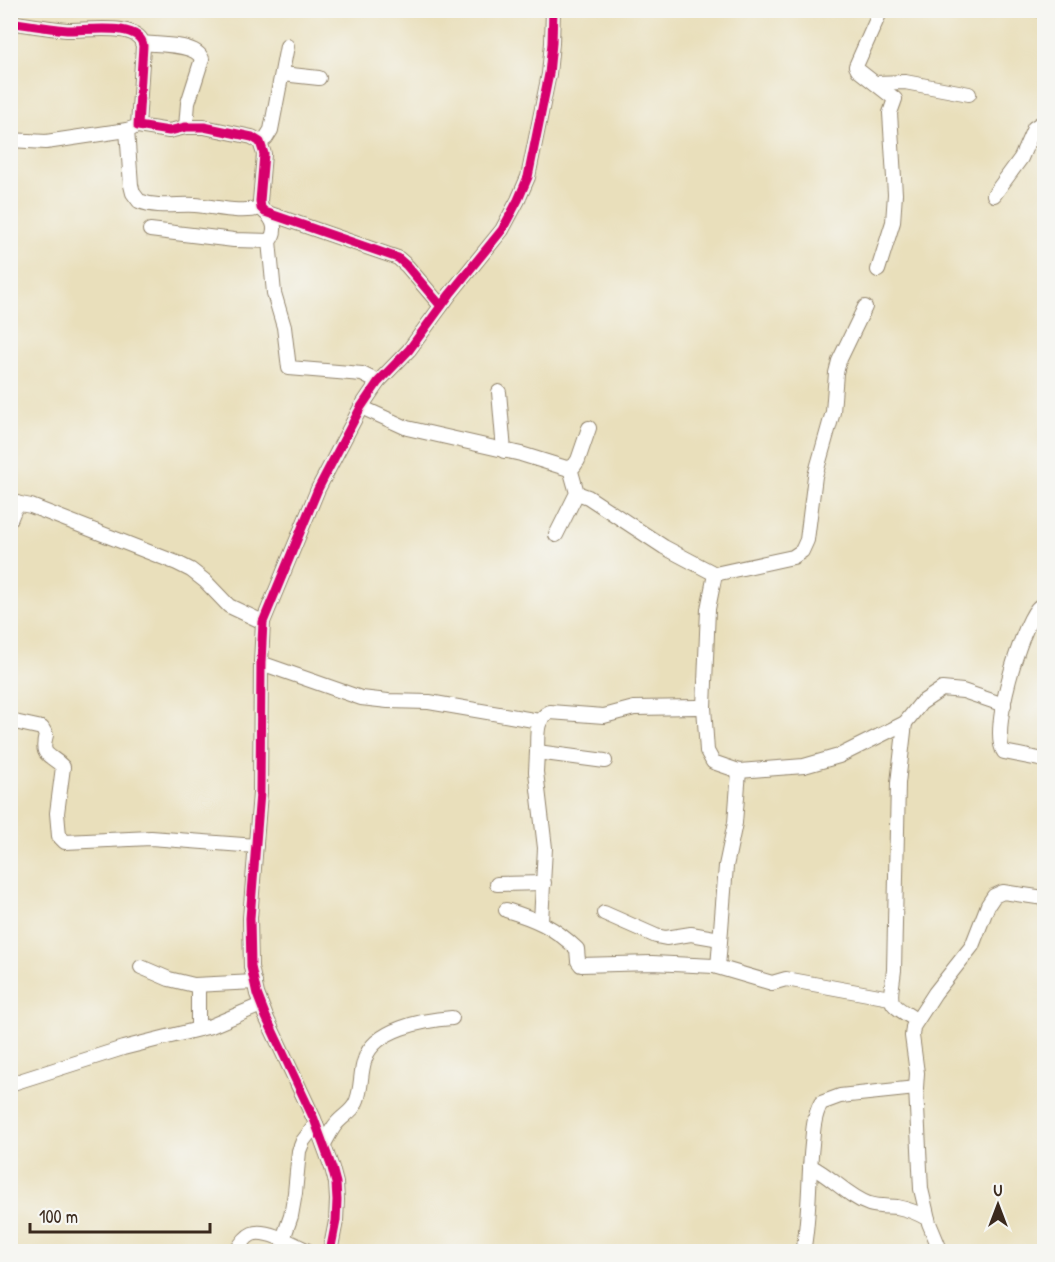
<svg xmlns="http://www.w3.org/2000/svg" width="1055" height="1262" font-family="'Patrick Hand',sans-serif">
  <rect width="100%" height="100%" fill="#f6f6f2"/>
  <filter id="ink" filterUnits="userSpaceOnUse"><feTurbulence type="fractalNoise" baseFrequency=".0167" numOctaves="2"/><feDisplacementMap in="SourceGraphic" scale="12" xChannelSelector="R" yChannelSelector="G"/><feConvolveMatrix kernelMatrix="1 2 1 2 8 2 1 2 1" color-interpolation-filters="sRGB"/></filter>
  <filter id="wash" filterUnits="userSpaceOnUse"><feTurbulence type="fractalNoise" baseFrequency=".008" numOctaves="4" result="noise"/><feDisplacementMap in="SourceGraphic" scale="24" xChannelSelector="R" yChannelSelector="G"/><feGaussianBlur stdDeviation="1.35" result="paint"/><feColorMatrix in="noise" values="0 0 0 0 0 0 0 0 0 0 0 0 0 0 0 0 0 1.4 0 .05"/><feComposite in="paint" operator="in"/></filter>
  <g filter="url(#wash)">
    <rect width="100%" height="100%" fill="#e9dfbb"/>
  </g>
  <g filter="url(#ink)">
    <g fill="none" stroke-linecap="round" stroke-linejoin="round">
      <defs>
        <g id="minor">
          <path d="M 1040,10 L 1044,12"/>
          <path d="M 10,22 C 29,25 48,28 67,30 C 84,31 141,21 143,46 L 138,126 L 169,131 L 186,127 L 204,127 L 252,137 L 260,142 L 264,154 L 260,201 L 261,208 L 265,212 L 398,258 L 407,266 L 441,306"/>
          <path d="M 142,43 C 158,45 196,43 202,59 L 188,103 L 186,127"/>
          <path d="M 282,74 L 319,78"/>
          <path d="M 876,83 L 905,82 L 969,94"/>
          <path d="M 127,130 L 131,185 L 133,193 L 139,201 C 157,208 177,204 195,205 C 217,207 240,214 261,208"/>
          <path d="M 10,140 L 46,142 L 127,130 L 133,128"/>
          <path d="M 260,142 L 266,138 L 271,130 L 287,46"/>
          <path d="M 994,195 L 1021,158 L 1034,128 L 1040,124 L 1044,124"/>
          <path d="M 150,230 L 234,240 L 269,241 C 278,231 274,220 265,212"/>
          <path d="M 269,241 L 274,293 L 284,327 L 289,368 L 362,374 L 378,382"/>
          <path d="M 878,270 L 893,222 L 895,194 L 890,113 L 895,99 L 858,70 L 856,66 L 881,10"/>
          <path d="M 499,392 L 504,451"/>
          <path d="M 361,407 L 407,428 L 521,454 L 566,468 L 574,466 L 578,460 L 589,428"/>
          <path d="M 577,493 L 588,497 L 664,547 L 715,574"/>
          <path d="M 10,502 L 31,506 L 177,563 L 191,570 L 205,581 L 229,606 L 263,622"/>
          <path d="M 10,520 L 17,503"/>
          <path d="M 556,535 L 577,493 L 570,468"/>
          <path d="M 1044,604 C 1042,605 1039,606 1037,609 C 1021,628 989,732 1004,752 L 1044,760"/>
          <path d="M 261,663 L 361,698 L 388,701 L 429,702 L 539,721"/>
          <path d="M 704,707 L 708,609 L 715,574 L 793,557 L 802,551 L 807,540 L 815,476 L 833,412 L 836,373 L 839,361 L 865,307"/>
          <path d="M 10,721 L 42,728 L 46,735 C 40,758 50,753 63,767 L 57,813 L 59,836 L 65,842 L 151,838 L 256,846"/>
          <path d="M 905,723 L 898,783 L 894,970 C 890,1005 885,1001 916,1020"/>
          <path d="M 537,752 C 538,737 534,719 550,712 L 604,716 L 634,708 L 697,707 L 704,707 L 707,751 L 713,762 L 739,771 L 804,766 L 839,756 L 905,723 L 921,703 L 942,689 L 963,691 L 1004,705"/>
          <path d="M 497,884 L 544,883"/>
          <path d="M 506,910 C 536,919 554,927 577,949 L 578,961 L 581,965 L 652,963 L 714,966 L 772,983 L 786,979 L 890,998"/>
          <path d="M 604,913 L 656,936 L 666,938 L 691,934 L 720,939"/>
          <path d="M 541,921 L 545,848 L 536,772 L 537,752 L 605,761"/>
          <path d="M 141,967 L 169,979 L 194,985 L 255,982"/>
          <path d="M 718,967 L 726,866 L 735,823 L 739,771"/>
          <path d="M 198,985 L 198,1029"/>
          <path d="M 10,1084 L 123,1048 L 211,1026 L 261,1005"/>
          <path d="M 916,1088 L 921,1189 L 929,1223 L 941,1252"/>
          <path d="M 324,1144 C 328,1137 331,1130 336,1124 C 343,1115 354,1111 357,1100 C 362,1087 360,1072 365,1059 C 374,1029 424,1020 452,1018"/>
          <path d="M 810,1166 C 831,1176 847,1196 869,1204 C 879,1207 888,1206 897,1207 C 908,1209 918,1213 928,1219"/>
          <path d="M 283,1239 L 291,1216 L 295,1193 L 299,1151 L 303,1141 L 316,1124"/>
          <path d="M 236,1252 C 240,1245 245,1237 252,1234 C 266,1228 297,1246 310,1252"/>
          <path d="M 330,1252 L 336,1221 L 337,1200 L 336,1183 L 332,1168 L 314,1119 L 266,1017 L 257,994 L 251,967 L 250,918 L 260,793 L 261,663 L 263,622 L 318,489 L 361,407 L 378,382 L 409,350 L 450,294 L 502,230 L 518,200 L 528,177 L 549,74 L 552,43 L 553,10"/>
          <path d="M 803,1252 C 810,1216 808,1180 812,1144 C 813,1130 814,1116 821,1103 L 840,1096 L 916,1088 L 917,1073 L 912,1036 L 913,1027 L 935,993 L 972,946 L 988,905 L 994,896 L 1003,892 L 1044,898"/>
        </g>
      </defs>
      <use href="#minor" stroke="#92846c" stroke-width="16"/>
      <use href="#minor" stroke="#fff" stroke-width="14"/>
      <defs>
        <g id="cycleway">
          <path d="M 10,22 C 29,25 48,28 67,30 C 84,31 141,21 143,46 L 138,126 L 169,131 L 186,127 L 204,127 L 252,137 L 260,142 L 264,154 L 260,201 L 261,208 L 265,212 L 398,258 L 407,266 L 441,306"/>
          <path d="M 330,1252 L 336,1221 L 337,1200 L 336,1183 L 332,1168 L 314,1119 L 266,1017 L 257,994 L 251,967 L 250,918 L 260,793 L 261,663 L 263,622 L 318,489 L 361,407 L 378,382 L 409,350 L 450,294 L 502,230 L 518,200 L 528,177 L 549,74 L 552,43 L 553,10"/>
        </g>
      </defs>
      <use href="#cycleway" stroke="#f6f6f2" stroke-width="13"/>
      <use href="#cycleway" stroke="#d6006c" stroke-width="9"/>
    </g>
  </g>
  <rect width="1055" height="1262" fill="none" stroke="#f6f6f2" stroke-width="36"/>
  <g transform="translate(998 1205)" stroke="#f6f6f2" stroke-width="4.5" paint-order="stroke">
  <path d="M0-4.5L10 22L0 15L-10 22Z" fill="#3b2a1e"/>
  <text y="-9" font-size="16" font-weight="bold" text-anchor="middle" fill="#3b2a1e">U</text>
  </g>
  <path d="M30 1223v9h180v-9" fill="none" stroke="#3b2a1e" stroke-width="3"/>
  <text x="39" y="1223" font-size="18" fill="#3b2a1e" stroke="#f6f6f2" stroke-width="4.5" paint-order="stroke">100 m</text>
</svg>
